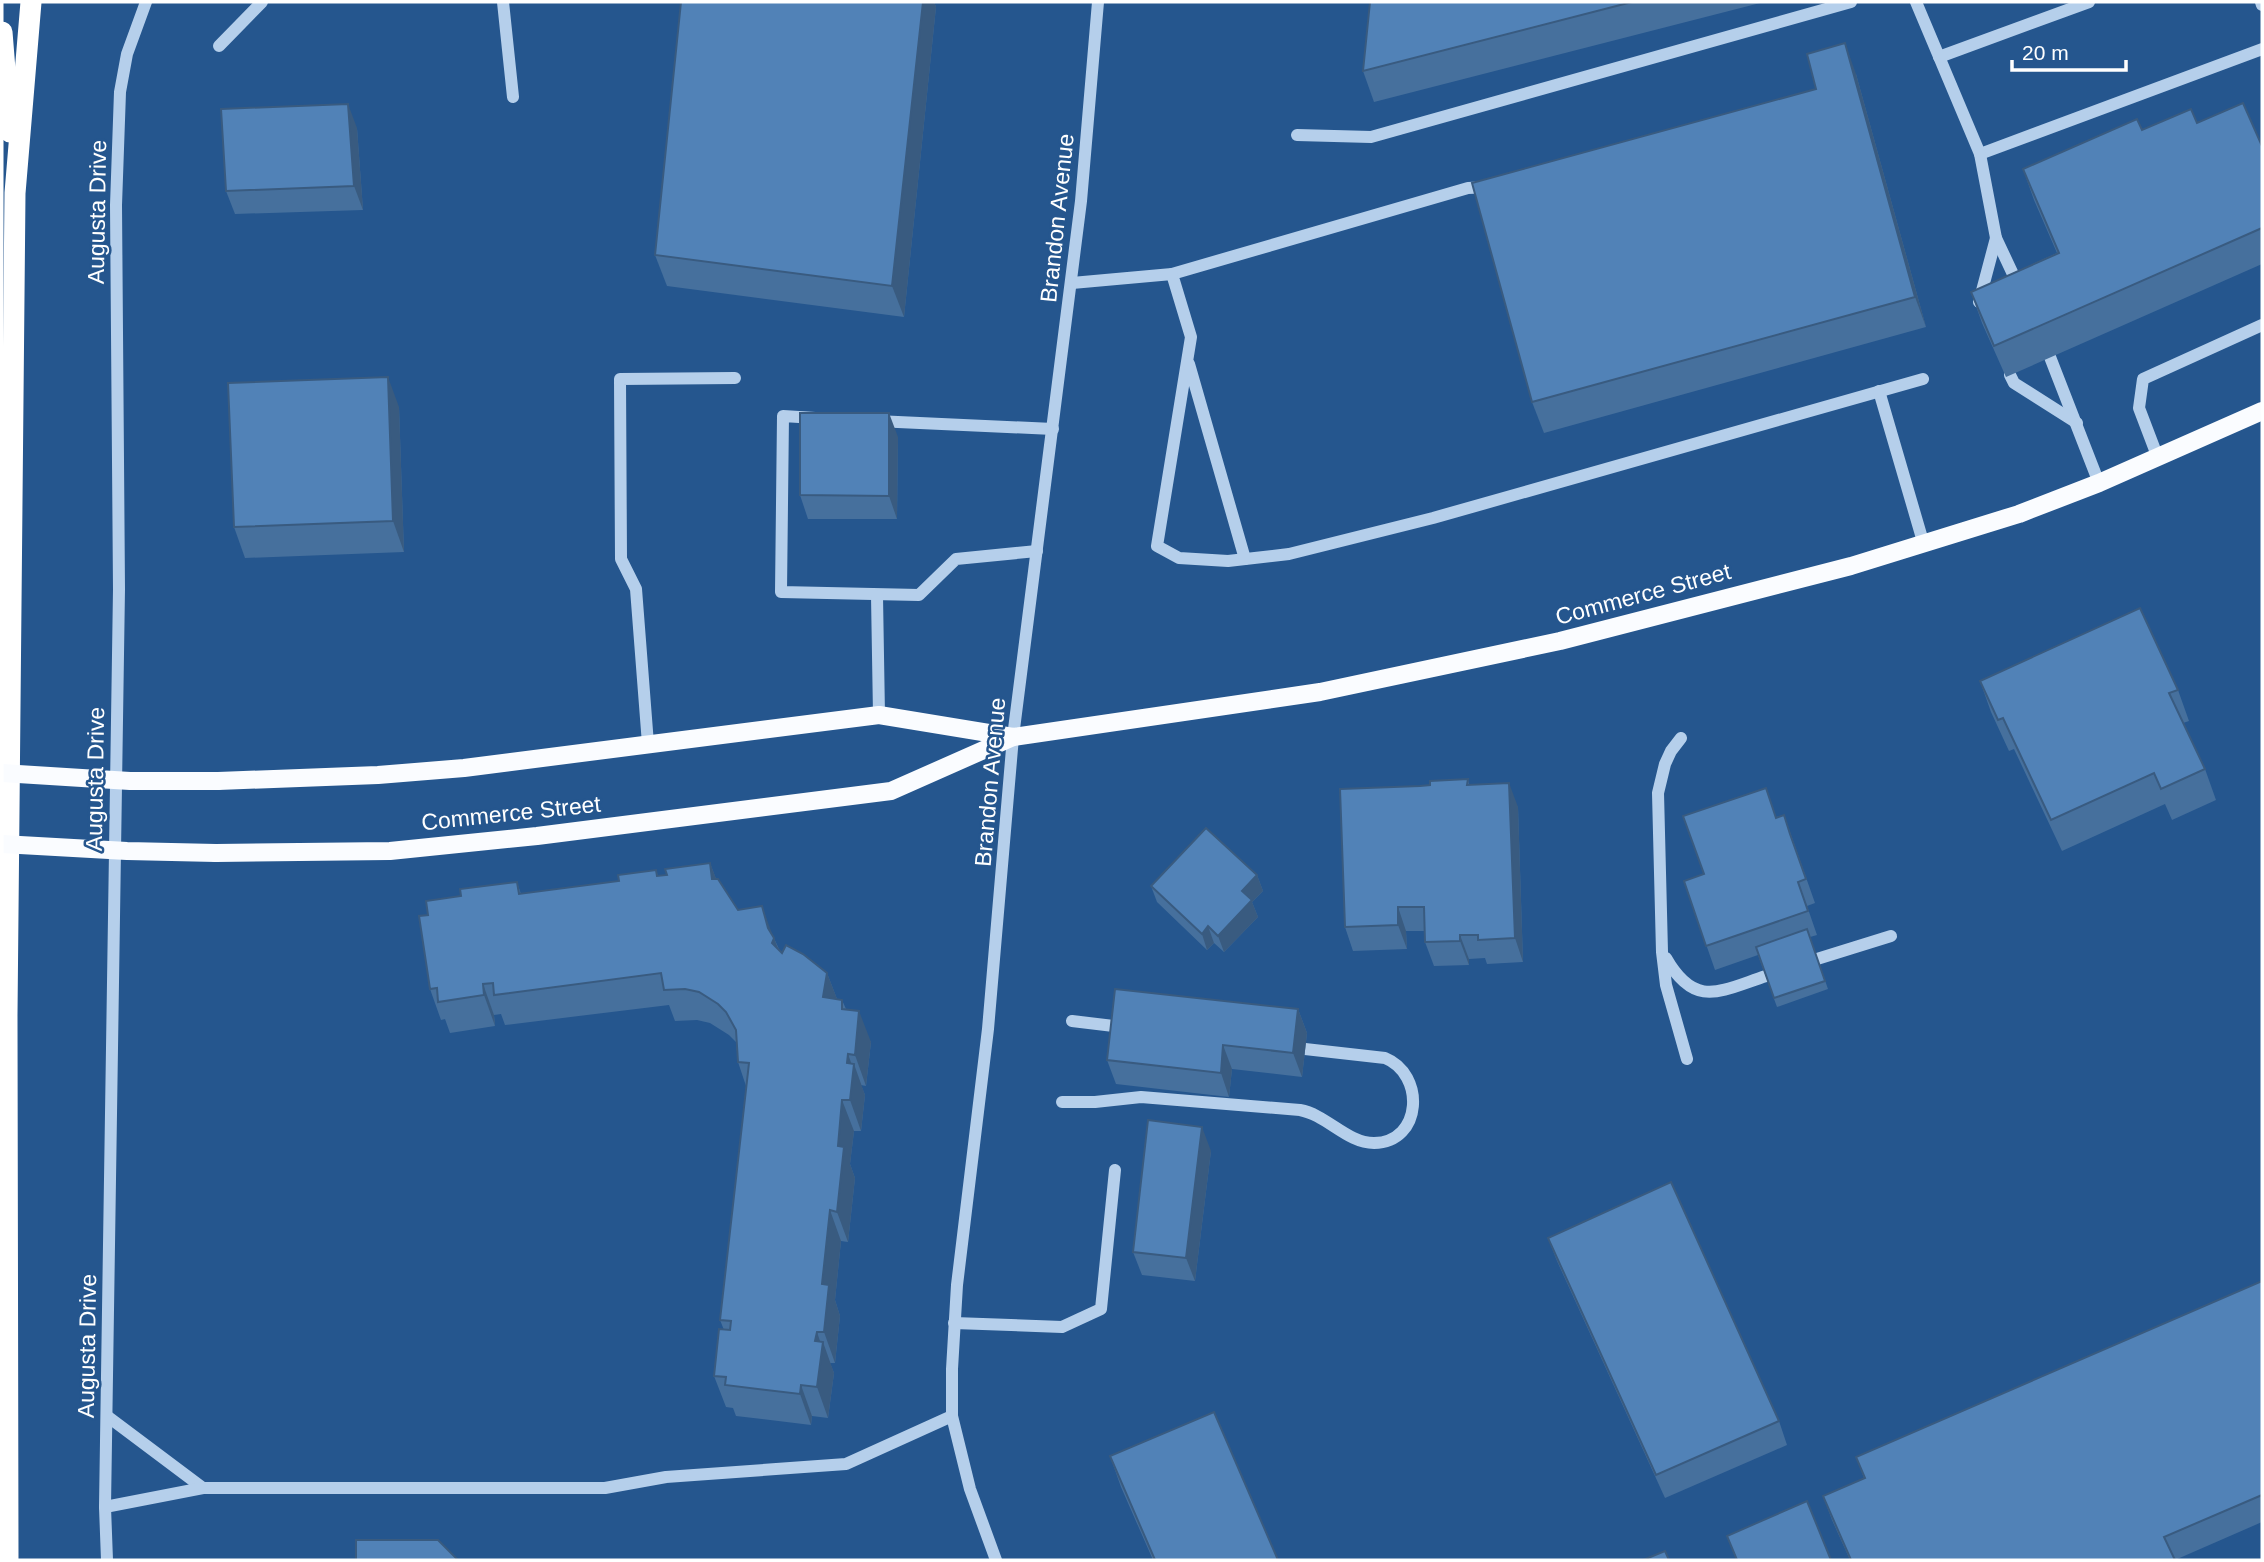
<svg xmlns="http://www.w3.org/2000/svg" width="2264" height="1562" font-family="Helvetica,sans-serif">
  <rect width="100%" height="100%" fill="#25568e"/>
  <g fill="none" stroke-linecap="round" stroke-linejoin="round">
    <g stroke="#b5cfeb" stroke-width="12">
      <path d="M 503,2 L 513,97"/>
      <path d="M 1916,2 L 1980,154 L 2262,49"/>
      <path d="M 2261,2 L 2262,5"/>
      <path d="M 219,46 L 262,2"/>
      <path d="M 1939,57 L 2089,2"/>
      <path d="M 1297,135 L 1371,137 L 1851,2"/>
      <path d="M 1980,154 L 1996,238 L 2019,287"/>
      <path d="M 1490,187 L 1468,188 L 1172,274 L 1191,337 L 1157,546 L 1179,558 L 1228,561 L 1289,554 L 1433,518 L 1923,379"/>
      <path d="M 1072,283 L 1172,274"/>
      <path d="M 1979,302 L 1996,238"/>
      <path d="M 2050,357 L 2099,483"/>
      <path d="M 1189,364 L 1245,559"/>
      <path d="M 2010,375 L 2014,383 L 2077,423"/>
      <path d="M 1879,391 L 1924,545"/>
      <path d="M 815,418 L 783,416 L 781,592 L 919,595 L 956,559 L 1037,551"/>
      <path d="M 876,421 L 1053,429"/>
      <path d="M 2158,458 L 2139,408 L 2143,379 L 2262,325"/>
      <path d="M 877,596 L 879,715"/>
      <path d="M 1681,738 L 1671,751 L 1665,764 L 1658,793 L 1662,952 L 1666,985 L 1687,1059"/>
      <path d="M 648,744 L 636,589 L 621,559 L 620,379 L 735,378"/>
      <path d="M 1666,958 C 1695,1009 1720,991 1766,976"/>
      <path d="M 1817,959 L 1891,936"/>
      <path d="M 1072,1021 L 1122,1027"/>
      <path d="M 1062,1102 L 1095,1102 L 1141,1097 L 1300,1110 C 1327,1115 1347,1143 1374,1143 C 1423,1142 1425,1074 1385,1058 L 1305,1049"/>
      <path d="M 954,1323 L 1062,1327 L 1101,1309 L 1115,1170"/>
      <path d="M 107,1416 L 203,1488"/>
      <path d="M 105,1507 L 203,1488 L 605,1488 L 666,1477 L 846,1464 L 952,1416"/>
      <path d="M 107,1560 L 105,1507 L 119,589 L 116,205 L 120,92 L 127,54 L 146,2"/>
      <path d="M 996,1560 L 970,1489 L 952,1416 L 952,1369 L 957,1285 L 988,1029 L 1013,737 L 1081,201 L 1098,2"/>
    </g>
    <g stroke="#fafcff" stroke-width="18">
      <path d="M 218,781 L 378,775 L 464,768 L 879,715 L 1013,737"/>
      <path d="M 216,853 L 390,851 L 537,836 L 891,791 L 1013,737 L 1320,692 L 1560,641 L 1851,566 L 2019,514 L 2099,483 L 2262,411"/>
    </g>
    <g stroke="#fff" stroke-width="21">
      <path d="M 2,32 L 10,132"/>
      <path d="M 8,1560 L 7,1016 L 15,193 L 31,2"/>
    </g>
    <g stroke="#fafcff" stroke-width="18">
      <path d="M 2,773 L 130,781 L 218,781"/>
      <path d="M 2,844 L 127,851 L 216,853"/>
    </g>
  </g>
  <g fill="#46709d">
    <path d="M 681,2 L 934,2 L 936,7 L 904,317 L 667,286 L 655,255 Z"/>
    <path d="M 1370,2 L 1764,2 L 1374,102 L 1363,71 Z"/>
    <path d="M 1856,74 L 1926,327 L 1544,433 L 1532,402 L 1816,89 Z"/>
    <path d="M 2197,123 L 2262,146 L 2262,264 L 2006,377 L 1982,323 L 1971,292 L 2057,253 L 2034,200 L 2023,169 L 2142,130 Z"/>
    <path d="M 357,128 L 363,210 L 235,214 L 226,191 Z"/>
    <path d="M 399,407 L 404,552 L 245,558 L 234,527 Z"/>
    <path d="M 898,437 L 897,519 L 808,519 L 800,495 Z"/>
    <path d="M 1980,681 L 2178,690 L 2189,721 L 2183,723 L 2205,769 L 2216,800 L 2172,820 L 2165,804 L 2062,851 L 2014,749 L 2009,751 L 1991,712 Z"/>
    <path d="M 1468,779 L 1469,784 L 1518,807 L 1523,962 L 1487,964 L 1485,958 L 1469,959 L 1469,965 L 1434,966 L 1425,942 L 1425,931 L 1406,931 L 1407,949 L 1353,951 L 1345,927 L 1430,785 Z"/>
    <path d="M 1784,815 L 1815,903 L 1807,906 L 1817,935 L 1810,937 L 1828,989 L 1777,1007 L 1758,955 L 1715,970 L 1684,881 L 1704,874 L 1776,817 Z"/>
    <path d="M 710,863 L 716,879 L 738,910 L 772,934 L 779,949 L 782,953 L 827,973 L 837,999 L 842,1000 L 846,1009 L 871,1042 L 866,1086 L 861,1085 L 865,1095 L 861,1131 L 854,1131 L 850,1164 L 855,1178 L 848,1242 L 841,1241 L 835,1300 L 840,1316 L 835,1363 L 830,1363 L 834,1373 L 828,1418 L 812,1416 L 811,1425 L 736,1416 L 733,1408 L 726,1407 L 714,1376 L 724,1330 L 720,1320 L 746,1086 L 738,1062 L 736,1042 L 729,1035 L 710,1023 L 697,1020 L 675,1021 L 669,1005 L 505,1025 L 501,1014 L 494,1015 L 495,1026 L 450,1033 L 445,1019 L 441,1020 L 430,989 L 428,915 L 461,896 L 517,882 L 521,894 L 619,881 L 656,870 L 658,876 L 667,875 Z"/>
    <path d="M 1257,875 L 1263,891 L 1252,902 L 1258,917 L 1224,952 L 1214,943 L 1207,950 L 1157,902 L 1151,886 Z"/>
    <path d="M 1298,1009 L 1307,1033 L 1302,1077 L 1232,1069 L 1229,1097 L 1116,1084 L 1107,1060 Z"/>
    <path d="M 1211,1151 L 1195,1281 L 1142,1275 L 1133,1252 Z"/>
    <path d="M 1548,1238 L 1779,1421 L 1787,1445 L 1665,1498 L 1557,1261 Z"/>
    <path d="M 2262,1281 L 2262,1522 L 2175,1560 L 1850,1560 L 1832,1520 L 1823,1496 L 1864,1478 L 1856,1457 Z"/>
    <path d="M 1110,1456 L 1278,1560 L 1153,1560 L 1121,1487 Z"/>
  </g>
  <g fill="#395b80">
    <path d="M 923,2 L 934,2 L 936,7 L 904,317 L 892,286 Z"/>
    <path d="M 1845,43 L 1856,74 L 1926,327 L 1915,297 Z"/>
    <path d="M 348,104 L 357,128 L 363,210 L 354,186 Z"/>
    <path d="M 388,377 L 399,407 L 404,552 L 393,521 Z"/>
    <path d="M 889,413 L 898,437 L 897,519 L 889,496 Z"/>
    <path d="M 1509,783 L 1518,807 L 1523,962 L 1515,938 Z"/>
    <path d="M 710,863 L 722,894 L 712,879 Z"/>
    <path d="M 1257,875 L 1263,891 L 1252,902 L 1258,917 L 1224,952 L 1218,936 L 1242,891 Z"/>
    <path d="M 762,906 L 774,939 L 774,938 L 786,969 L 772,943 Z"/>
    <path d="M 1398,907 L 1406,931 L 1407,949 L 1398,925 Z"/>
    <path d="M 1208,926 L 1214,943 L 1207,950 L 1202,934 Z"/>
    <path d="M 1460,935 L 1469,959 L 1469,965 L 1460,941 Z"/>
    <path d="M 827,973 L 839,1004 L 823,997 Z"/>
    <path d="M 483,984 L 494,1015 L 495,1026 L 484,995 Z"/>
    <path d="M 1298,1009 L 1307,1033 L 1302,1077 L 1293,1053 Z"/>
    <path d="M 859,1011 L 871,1042 L 866,1086 L 855,1055 Z"/>
    <path d="M 1223,1045 L 1232,1069 L 1229,1097 L 1221,1073 Z"/>
    <path d="M 848,1054 L 853,1068 L 854,1064 L 865,1095 L 861,1131 L 850,1100 L 847,1063 Z"/>
    <path d="M 842,1100 L 854,1131 L 850,1164 L 855,1178 L 848,1242 L 837,1212 L 838,1146 Z"/>
    <path d="M 1202,1127 L 1211,1151 L 1195,1281 L 1186,1258 Z"/>
    <path d="M 830,1210 L 841,1241 L 835,1300 L 840,1316 L 835,1363 L 824,1332 L 822,1284 Z"/>
    <path d="M 817,1332 L 822,1347 L 823,1342 L 834,1373 L 828,1418 L 817,1387 L 815,1341 Z"/>
    <path d="M 801,1385 L 812,1416 L 811,1425 L 800,1394 Z"/>
  </g>
  <g fill="#5182b7" stroke="#395b80" stroke-width="2">
    <path d="M 681,2 L 923,2 L 892,286 L 655,255 Z"/>
    <path d="M 1370,2 L 1632,2 L 1363,71 Z"/>
    <path d="M 1845,43 L 1915,297 L 1532,402 L 1472,183 L 1816,89 L 1807,54 Z"/>
    <path d="M 2243,103 L 2262,146 L 2262,228 L 1994,346 L 1971,292 L 2059,253 L 2023,169 L 2137,119 L 2142,130 L 2191,109 L 2197,123 Z"/>
    <path d="M 348,104 L 354,186 L 226,191 L 221,109 Z"/>
    <path d="M 388,377 L 393,521 L 234,527 L 228,383 Z"/>
    <path d="M 800,413 L 889,413 L 889,496 L 800,495 Z"/>
    <path d="M 2140,608 L 2178,690 L 2169,693 L 2205,769 L 2161,789 L 2154,773 L 2051,820 L 2003,718 L 1998,720 L 1980,681 Z"/>
    <path d="M 1468,779 L 1467,785 L 1509,783 L 1515,938 L 1478,940 L 1478,935 L 1460,935 L 1460,941 L 1425,942 L 1424,907 L 1398,907 L 1398,925 L 1345,927 L 1340,789 L 1420,786 L 1430,785 L 1430,781 Z"/>
    <path d="M 1766,788 L 1776,818 L 1784,815 L 1790,834 L 1806,879 L 1798,882 L 1808,911 L 1706,946 L 1684,881 L 1704,874 L 1683,816 Z"/>
    <path d="M 1206,828 L 1257,875 L 1242,891 L 1252,900 L 1218,936 L 1208,926 L 1202,934 L 1151,886 Z"/>
    <path d="M 710,863 L 712,879 L 718,879 L 738,910 L 762,906 L 768,928 L 774,938 L 772,943 L 782,953 L 786,945 L 803,954 L 827,973 L 823,997 L 842,1000 L 842,1009 L 859,1011 L 855,1055 L 848,1054 L 847,1063 L 854,1064 L 850,1100 L 842,1100 L 838,1146 L 844,1147 L 837,1212 L 830,1210 L 822,1284 L 829,1285 L 824,1332 L 817,1332 L 815,1341 L 823,1342 L 817,1387 L 801,1385 L 800,1394 L 725,1385 L 726,1377 L 714,1376 L 719,1329 L 730,1330 L 731,1321 L 720,1320 L 749,1063 L 738,1062 L 736,1030 L 726,1012 L 718,1004 L 699,992 L 685,989 L 664,990 L 661,973 L 494,995 L 493,983 L 483,984 L 484,995 L 438,1002 L 437,988 L 430,989 L 419,916 L 428,915 L 426,901 L 461,896 L 460,889 L 517,882 L 519,894 L 619,881 L 618,875 L 656,870 L 657,876 L 667,875 L 665,869 Z"/>
    <path d="M 1807,929 L 1825,981 L 1774,998 L 1756,947 Z"/>
    <path d="M 1115,989 L 1298,1009 L 1293,1053 L 1223,1045 L 1221,1073 L 1107,1060 Z"/>
    <path d="M 1148,1120 L 1202,1127 L 1186,1258 L 1133,1252 Z"/>
    <path d="M 1671,1182 L 1779,1421 L 1656,1475 L 1548,1238 Z"/>
    <path d="M 2262,1281 L 2262,1495 L 2164,1537 L 2175,1560 L 1851,1560 L 1823,1496 L 1865,1478 L 1856,1457 Z"/>
    <path d="M 1214,1412 L 1278,1560 L 1155,1560 L 1110,1456 Z"/>
    <path d="M 1807,1501 L 1831,1560 L 1737,1560 L 1727,1536 Z"/>
    <path d="M 356,1540 L 438,1540 L 458,1560 L 356,1560 Z"/>
    <path d="M 1665,1551 L 1669,1560 L 1643,1560 Z"/>
  </g>
  <g text-anchor="middle" stroke-width="5" stroke-linejoin="round" paint-order="stroke">
    <g font-size="23" fill="#fff" stroke="#25568e">
      <text transform="translate(97 212) rotate(-89)" y="8">Augusta Drive</text>
      <text transform="translate(1057 218) rotate(-84)" y="8">Brandon Avenue</text>
      <text transform="translate(1643 594) rotate(-15)" y="8">Commerce Street</text>
      <text transform="translate(95 779) rotate(-89)" y="8">Augusta Drive</text>
      <text transform="translate(990 782) rotate(-85)" y="8">Brandon Avenue</text>
      <text transform="translate(511 813) rotate(-6)" y="8">Commerce Street</text>
      <text transform="translate(87 1346) rotate(-89)" y="8">Augusta Drive</text>
    </g>
  </g>
  <rect width="2264" height="1562" fill="none" stroke="#ffffff" stroke-width="7"/>
  <path d="M2012 60v10h114v-10" fill="none" stroke="#ffffff" stroke-width="3.5"/>
  <text x="2022" y="60" font-size="21" fill="#ffffff" stroke="#25568e" stroke-width="5" paint-order="stroke">20 m</text>
</svg>
